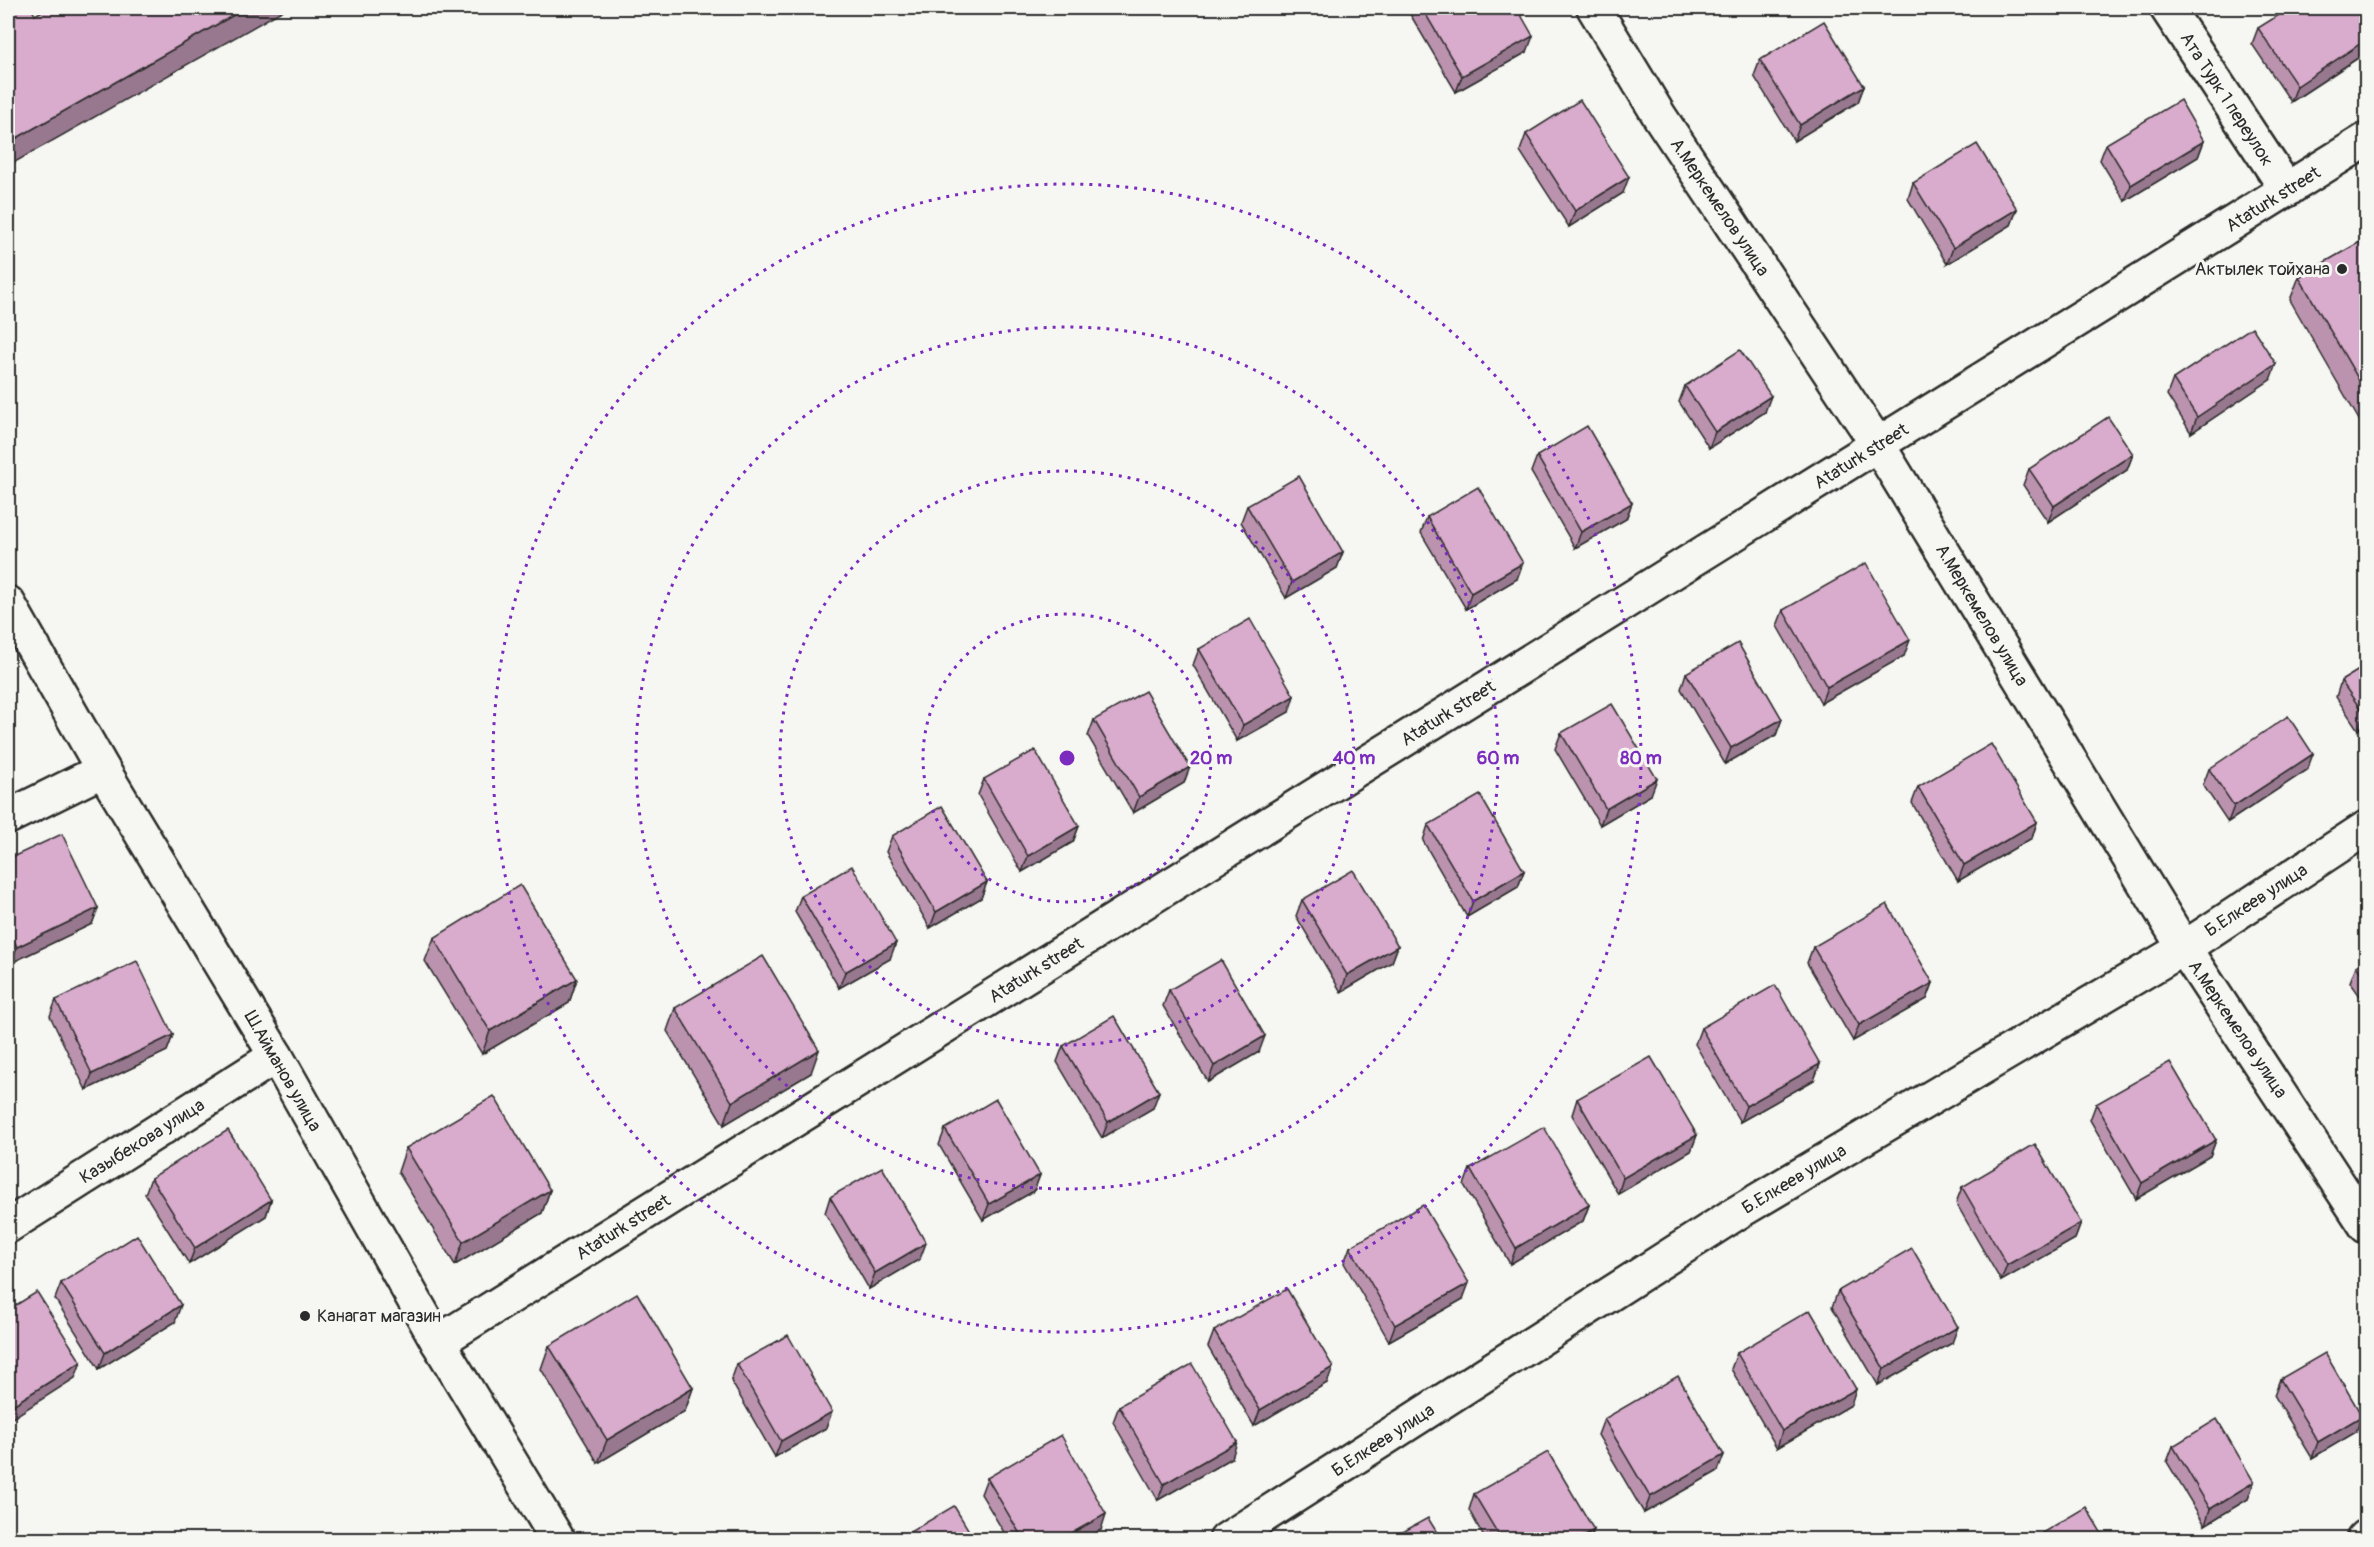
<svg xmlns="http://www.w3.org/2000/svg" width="2374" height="1547" font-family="Pangolin,sans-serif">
  <rect width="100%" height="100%" fill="#f6f6f2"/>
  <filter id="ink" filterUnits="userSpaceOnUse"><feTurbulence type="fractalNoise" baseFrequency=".0167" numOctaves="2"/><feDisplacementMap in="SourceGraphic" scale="12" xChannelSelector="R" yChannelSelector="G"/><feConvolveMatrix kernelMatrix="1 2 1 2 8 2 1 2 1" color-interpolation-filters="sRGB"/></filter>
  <g filter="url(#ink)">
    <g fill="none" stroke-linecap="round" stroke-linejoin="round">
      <defs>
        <g id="street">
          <path d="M 1594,8 L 1660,117 L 1878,445 L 2184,948 L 2366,1226"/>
          <path d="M 2167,8 L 2287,190"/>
          <path d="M 8,603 L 103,770 L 276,1056 L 438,1342 L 558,1540"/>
          <path d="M 8,817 L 103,770"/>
          <path d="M 8,1226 L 276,1056"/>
          <path d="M 438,1342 L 2366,140"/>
          <path d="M 1226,1540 L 1735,1214 L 2184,948 L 2366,828"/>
          <path d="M 2363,1540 L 2366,1537"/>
        </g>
      </defs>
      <use href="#street" stroke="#2b2b2b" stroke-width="38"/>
      <use href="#street" stroke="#f6f6f2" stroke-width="33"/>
    </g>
    <g fill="#bb93af" stroke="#2b2b2b" stroke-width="1.5">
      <path d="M 1408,8 L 1517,8 L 1527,52 L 1456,92 L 1407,9 Z"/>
      <path d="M 1702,8 L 1719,8 L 1707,15 Z"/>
      <path d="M 2367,22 L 2367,52 L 2291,102 L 2252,44 L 2258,28 Z"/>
      <path d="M 1760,60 L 1864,86 L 1858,102 L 1794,141 L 1754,76 Z"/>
      <path d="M 1526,134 L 1623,193 L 1569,227 L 1520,151 Z"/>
      <path d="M 2204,141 L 2198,157 L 2125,201 L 2100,160 L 2106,144 Z"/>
      <path d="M 1913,183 L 2017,209 L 2011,225 L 1947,264 L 1908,199 Z"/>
      <path d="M 2367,238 L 2367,422 L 2362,425 L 2290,300 L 2299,277 Z"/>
      <path d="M 2173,379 L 2270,380 L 2191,433 L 2167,395 Z"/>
      <path d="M 1685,386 L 1765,412 L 1709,448 L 1679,402 Z"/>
      <path d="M 2133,454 L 2127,470 L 2048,522 L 2023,485 L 2029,469 Z"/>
      <path d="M 1537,456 L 1632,503 L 1626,519 L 1575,548 L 1531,472 Z"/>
      <path d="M 1247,506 L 1343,552 L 1337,568 L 1286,598 L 1241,522 Z"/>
      <path d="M 1427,517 L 1517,579 L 1466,609 L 1421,533 Z"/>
      <path d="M 1783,610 L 1904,656 L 1821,703 L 1777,626 Z"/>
      <path d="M 1199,649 L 1289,712 L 1237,741 L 1193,665 Z"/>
      <path d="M 2367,665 L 2367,724 L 2358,730 L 2336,697 L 2341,681 Z"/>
      <path d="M 1686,673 L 1782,719 L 1776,735 L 1725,764 L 1681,689 Z"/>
      <path d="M 1094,720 L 1184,783 L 1133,813 L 1088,736 Z"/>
      <path d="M 1561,733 L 1651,795 L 1600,825 L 1555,749 Z"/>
      <path d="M 2209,769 L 2307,770 L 2228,822 L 2203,785 Z"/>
      <path d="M 984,779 L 1079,826 L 1073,842 L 1022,872 L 978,795 Z"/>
      <path d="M 1918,787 L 2037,822 L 2032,838 L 1958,881 L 1912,803 Z"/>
      <path d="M 1428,825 L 1524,871 L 1518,887 L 1467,917 L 1423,841 Z"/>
      <path d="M 892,836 L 987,882 L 981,898 L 930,928 L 886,852 Z"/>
      <path d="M 8,859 L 98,908 L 92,924 L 11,963 L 8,955 Z"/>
      <path d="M 801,896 L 890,959 L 839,988 L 795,912 Z"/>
      <path d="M 1302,900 L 1398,946 L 1392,962 L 1341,992 L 1296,916 Z"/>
      <path d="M 434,938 L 577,979 L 569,1003 L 482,1054 L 425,961 Z"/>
      <path d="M 1813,947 L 1933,983 L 1927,999 L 1853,1041 L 1807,963 Z"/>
      <path d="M 2367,959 L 2367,1006 L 2350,982 L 2356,966 Z"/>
      <path d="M 1169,990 L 1259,1052 L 1208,1082 L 1163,1006 Z"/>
      <path d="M 56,1000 L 173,1035 L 167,1051 L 86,1090 L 50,1016 Z"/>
      <path d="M 675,1008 L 811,1073 L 724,1125 L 667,1031 Z"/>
      <path d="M 1701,1028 L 1820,1064 L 1814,1080 L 1740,1122 L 1695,1044 Z"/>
      <path d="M 1063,1046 L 1153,1108 L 1102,1138 L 1057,1062 Z"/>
      <path d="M 1577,1099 L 1697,1135 L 1691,1151 L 1618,1194 L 1572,1115 Z"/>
      <path d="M 2096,1104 L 2216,1140 L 2210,1156 L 2136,1199 L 2090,1120 Z"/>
      <path d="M 945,1129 L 1040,1175 L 1034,1191 L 983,1220 L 939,1145 Z"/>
      <path d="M 406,1148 L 550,1190 L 542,1213 L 455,1265 L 398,1172 Z"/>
      <path d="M 1470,1169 L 1589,1205 L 1583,1221 L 1510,1264 L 1464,1185 Z"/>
      <path d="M 151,1178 L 271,1200 L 266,1216 L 189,1264 L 145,1194 Z"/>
      <path d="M 1962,1187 L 2081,1223 L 2075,1239 L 2001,1281 L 1956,1203 Z"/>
      <path d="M 830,1197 L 920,1259 L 869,1289 L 825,1213 Z"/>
      <path d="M 1350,1247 L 1463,1299 L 1389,1341 L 1344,1263 Z"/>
      <path d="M 61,1283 L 175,1322 L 99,1369 L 55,1299 Z"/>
      <path d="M 1838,1291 L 1952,1343 L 1878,1385 L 1832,1307 Z"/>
      <path d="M 1214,1331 L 1333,1367 L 1327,1383 L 1254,1426 L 1208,1347 Z"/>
      <path d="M 549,1346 L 693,1388 L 685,1411 L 598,1463 L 541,1369 Z"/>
      <path d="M 1737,1353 L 1856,1389 L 1851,1405 L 1777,1448 L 1731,1369 Z"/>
      <path d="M 737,1364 L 826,1428 L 775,1457 L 731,1381 Z"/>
      <path d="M 2280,1379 L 2356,1432 L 2312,1458 L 2274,1395 Z"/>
      <path d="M 1119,1406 L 1232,1458 L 1158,1500 L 1113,1422 Z"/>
      <path d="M 1604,1419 L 1718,1471 L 1644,1513 L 1598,1435 Z"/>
      <path d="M 2173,1446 L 2254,1482 L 2248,1499 L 2205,1525 L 2167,1462 Z"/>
      <path d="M 987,1478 L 1101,1530 L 1083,1539 L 1008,1539 L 981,1494 Z"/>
      <path d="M 1474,1494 L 1594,1530 L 1590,1539 L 1485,1539 L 1469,1510 Z"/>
      <path d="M 2042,1533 L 2105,1539 L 2039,1539 Z"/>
    </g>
    <g fill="#98788f" stroke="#2b2b2b" stroke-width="1.5">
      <path d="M 246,8 L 287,8 L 8,166 L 8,143 Z"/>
      <path d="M 1709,8 L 1719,8 L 1707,15 Z"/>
      <path d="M 1533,36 L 1527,52 L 1456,92 L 1462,76 Z"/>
      <path d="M 2367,39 L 2367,52 L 2291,102 L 2297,86 Z"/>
      <path d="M 1864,86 L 1858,102 L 1794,141 L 1800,125 Z"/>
      <path d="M 2204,141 L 2198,157 L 2125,201 L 2131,185 Z"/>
      <path d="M 1629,177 L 1623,193 L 1569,227 L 1575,211 Z"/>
      <path d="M 2017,209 L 2011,225 L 1947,264 L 1953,248 Z"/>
      <path d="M 2276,364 L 2270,380 L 2191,433 L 2197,417 Z"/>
      <path d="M 1771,396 L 1765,412 L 1709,448 L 1715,432 Z"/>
      <path d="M 2367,413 L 2367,422 L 2362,425 Z"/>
      <path d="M 2133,454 L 2127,470 L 2048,522 L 2054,506 Z"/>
      <path d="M 1632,503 L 1626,519 L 1575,548 L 1581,532 Z"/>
      <path d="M 1343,552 L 1337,568 L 1286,598 L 1292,582 Z"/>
      <path d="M 1523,563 L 1517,579 L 1466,609 L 1471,593 Z"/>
      <path d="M 1910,640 L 1904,656 L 1821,703 L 1827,687 Z"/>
      <path d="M 1294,696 L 1289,712 L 1237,741 L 1243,725 Z"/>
      <path d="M 2367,712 L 2367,724 L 2358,730 L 2364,714 Z"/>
      <path d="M 1782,719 L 1776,735 L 1725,764 L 1731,748 Z"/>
      <path d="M 2313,754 L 2307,770 L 2228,822 L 2234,806 Z"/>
      <path d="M 1190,767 L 1184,783 L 1133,813 L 1139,797 Z"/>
      <path d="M 1657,779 L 1651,795 L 1600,825 L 1606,809 Z"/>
      <path d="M 2037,822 L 2032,838 L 1958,881 L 1964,865 Z"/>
      <path d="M 1079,826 L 1073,842 L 1022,872 L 1028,856 Z"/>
      <path d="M 1524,871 L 1518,887 L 1467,917 L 1473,901 Z"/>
      <path d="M 987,882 L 981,898 L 930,928 L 936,912 Z"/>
      <path d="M 98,908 L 92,924 L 11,963 L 17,947 Z"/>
      <path d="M 896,943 L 890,959 L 839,988 L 845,972 Z"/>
      <path d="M 1398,946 L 1392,962 L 1341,992 L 1347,975 Z"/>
      <path d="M 577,979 L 569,1003 L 482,1054 L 490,1031 Z"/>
      <path d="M 1933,983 L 1927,999 L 1853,1041 L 1859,1025 Z"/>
      <path d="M 173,1035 L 167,1051 L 86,1090 L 92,1074 Z"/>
      <path d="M 1265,1036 L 1259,1052 L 1208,1082 L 1214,1066 Z"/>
      <path d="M 819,1050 L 811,1073 L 724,1125 L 732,1102 Z"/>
      <path d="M 1820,1064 L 1814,1080 L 1740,1122 L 1746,1106 Z"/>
      <path d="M 1159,1092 L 1153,1108 L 1102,1138 L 1108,1122 Z"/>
      <path d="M 1697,1135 L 1691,1151 L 1618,1194 L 1623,1178 Z"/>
      <path d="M 2216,1140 L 2210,1156 L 2136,1199 L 2142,1183 Z"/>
      <path d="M 1040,1175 L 1034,1191 L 983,1220 L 989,1204 Z"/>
      <path d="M 550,1190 L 542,1213 L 455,1265 L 463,1242 Z"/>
      <path d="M 271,1200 L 266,1216 L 189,1264 L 195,1248 Z"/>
      <path d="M 1589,1205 L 1583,1221 L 1510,1264 L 1516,1248 Z"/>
      <path d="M 2081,1223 L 2075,1239 L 2001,1281 L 2007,1265 Z"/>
      <path d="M 926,1243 L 920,1259 L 869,1289 L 875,1273 Z"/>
      <path d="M 1469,1283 L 1463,1299 L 1389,1341 L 1395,1325 Z"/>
      <path d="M 181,1305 L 175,1322 L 99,1369 L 105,1353 Z"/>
      <path d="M 1958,1327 L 1952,1343 L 1878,1385 L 1884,1369 Z"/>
      <path d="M 81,1362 L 75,1378 L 8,1421 L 8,1408 Z"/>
      <path d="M 1333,1367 L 1327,1383 L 1254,1426 L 1260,1410 Z"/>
      <path d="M 693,1388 L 685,1411 L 598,1463 L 607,1440 Z"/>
      <path d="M 1856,1389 L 1851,1405 L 1777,1448 L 1782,1431 Z"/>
      <path d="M 832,1412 L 826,1428 L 775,1457 L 781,1441 Z"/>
      <path d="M 2362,1416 L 2356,1432 L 2312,1458 L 2318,1442 Z"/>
      <path d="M 1237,1442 L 1232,1458 L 1158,1500 L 1164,1484 Z"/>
      <path d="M 1724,1455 L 1718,1471 L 1644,1513 L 1650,1497 Z"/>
      <path d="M 2254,1482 L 2248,1499 L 2205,1525 L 2210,1509 Z"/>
      <path d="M 1106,1514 L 1101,1530 L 1083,1539 L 1061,1539 Z"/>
      <path d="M 1594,1530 L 1590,1539 L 1578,1539 Z"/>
    </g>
    <g fill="#d9abcc" stroke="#2b2b2b" stroke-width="1.5">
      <path d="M 8,8 L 31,8 L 35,15 L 48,8 L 246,8 L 8,143 Z"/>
      <path d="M 1422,8 L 1517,8 L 1533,36 L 1462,76 Z"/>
      <path d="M 2290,8 L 2357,8 L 2367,22 L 2367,39 L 2297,86 L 2258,28 Z"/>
      <path d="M 1824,21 L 1864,86 L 1800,125 L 1760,60 Z"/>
      <path d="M 1580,100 L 1629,177 L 1575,211 L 1526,134 Z"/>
      <path d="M 2180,100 L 2204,141 L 2131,185 L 2106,144 Z"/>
      <path d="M 1977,144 L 2017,209 L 1953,248 L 1913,183 Z"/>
      <path d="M 2367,238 L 2367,394 L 2299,277 Z"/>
      <path d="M 2252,327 L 2276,364 L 2197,417 L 2173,379 Z"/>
      <path d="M 1740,350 L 1771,396 L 1715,432 L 1685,386 Z"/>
      <path d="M 2108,417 L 2133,454 L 2054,506 L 2029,469 Z"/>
      <path d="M 1587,426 L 1632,503 L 1581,532 L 1537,456 Z"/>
      <path d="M 1299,476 L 1343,552 L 1292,582 L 1247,506 Z"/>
      <path d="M 1478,487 L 1523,563 L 1471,593 L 1427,517 Z"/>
      <path d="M 1866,563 L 1910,640 L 1827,687 L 1783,610 Z"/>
      <path d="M 1250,619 L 1294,696 L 1243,725 L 1199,649 Z"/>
      <path d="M 1738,643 L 1782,719 L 1731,748 L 1686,673 Z"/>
      <path d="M 2367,665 L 2367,712 L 2364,714 L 2341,681 Z"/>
      <path d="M 1145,691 L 1190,767 L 1139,797 L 1094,720 Z"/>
      <path d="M 1612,704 L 1657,779 L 1606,809 L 1561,733 Z"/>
      <path d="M 2288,716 L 2313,754 L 2234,806 L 2209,769 Z"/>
      <path d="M 1991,744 L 2037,822 L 1964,865 L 1918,787 Z"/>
      <path d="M 1035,750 L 1079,826 L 1028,856 L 984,779 Z"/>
      <path d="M 1480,795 L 1524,871 L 1473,901 L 1428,825 Z"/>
      <path d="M 942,806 L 987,882 L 936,912 L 892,836 Z"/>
      <path d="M 62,834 L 98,908 L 17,947 L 8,927 L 8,859 Z"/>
      <path d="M 852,866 L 896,943 L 845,972 L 801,896 Z"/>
      <path d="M 1353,870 L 1398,946 L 1347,975 L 1302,900 Z"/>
      <path d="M 520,885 L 577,979 L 490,1031 L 434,938 Z"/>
      <path d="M 1887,904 L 1933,983 L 1859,1025 L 1813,947 Z"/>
      <path d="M 763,956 L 819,1050 L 732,1102 L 675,1008 Z"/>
      <path d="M 2367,959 L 2367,981 L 2356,966 Z"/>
      <path d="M 1221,960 L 1265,1036 L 1214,1066 L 1169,990 Z"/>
      <path d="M 137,961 L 173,1035 L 92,1074 L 56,1000 Z"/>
      <path d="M 1775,985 L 1820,1064 L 1746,1106 L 1701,1028 Z"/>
      <path d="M 1114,1016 L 1159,1092 L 1108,1122 L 1063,1046 Z"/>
      <path d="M 1651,1057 L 1697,1135 L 1623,1178 L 1577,1099 Z"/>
      <path d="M 2170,1062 L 2216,1140 L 2142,1183 L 2096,1104 Z"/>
      <path d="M 494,1096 L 550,1190 L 463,1242 L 406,1148 Z"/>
      <path d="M 996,1099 L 1040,1175 L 989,1204 L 945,1129 Z"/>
      <path d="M 1544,1127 L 1589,1205 L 1516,1248 L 1470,1169 Z"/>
      <path d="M 228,1130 L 271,1200 L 195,1248 L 151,1178 Z"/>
      <path d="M 2035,1144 L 2081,1223 L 2007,1265 L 1962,1187 Z"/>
      <path d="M 882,1167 L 926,1243 L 875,1273 L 830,1197 Z"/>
      <path d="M 1423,1205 L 1469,1283 L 1395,1325 L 1350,1247 Z"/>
      <path d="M 137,1235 L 181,1305 L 105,1353 L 61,1283 Z"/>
      <path d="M 1912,1248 L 1958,1327 L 1884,1369 L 1838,1291 Z"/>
      <path d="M 1287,1289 L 1333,1367 L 1260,1410 L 1214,1331 Z"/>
      <path d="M 37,1292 L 81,1362 L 8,1408 L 8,1310 Z"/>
      <path d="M 637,1293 L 693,1388 L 607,1440 L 549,1346 Z"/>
      <path d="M 1810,1310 L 1856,1389 L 1782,1431 L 1737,1353 Z"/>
      <path d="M 788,1335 L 832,1412 L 781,1441 L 737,1364 Z"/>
      <path d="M 2325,1353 L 2362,1416 L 2318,1442 L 2280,1379 Z"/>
      <path d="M 1192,1364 L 1237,1442 L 1164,1484 L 1119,1406 Z"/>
      <path d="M 1678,1376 L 1724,1455 L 1650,1497 L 1604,1419 Z"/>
      <path d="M 2217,1419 L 2254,1482 L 2210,1509 L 2173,1446 Z"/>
      <path d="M 1061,1435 L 1106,1514 L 1061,1539 L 1023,1539 L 987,1478 Z"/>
      <path d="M 1548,1452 L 1594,1530 L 1578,1539 L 1501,1539 L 1474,1494 Z"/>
      <path d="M 954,1506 L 974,1539 L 898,1539 Z"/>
      <path d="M 2086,1507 L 2105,1539 L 2046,1539 L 2042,1533 Z"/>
      <path d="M 1428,1518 L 1441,1539 L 1390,1539 Z"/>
    </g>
  </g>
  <g fill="none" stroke="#7b2cbf" stroke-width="3" stroke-dasharray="3 6">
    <circle cx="1067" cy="758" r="144"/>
    <circle cx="1067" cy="758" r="287"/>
    <circle cx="1067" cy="758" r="431"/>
    <circle cx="1067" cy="758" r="574"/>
  </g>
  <g fill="#2b2b2b" stroke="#f6f6f2" stroke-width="2">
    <circle cx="2342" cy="269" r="6"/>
    <circle cx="305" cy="1316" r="6"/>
  </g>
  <g text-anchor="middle" stroke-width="6" stroke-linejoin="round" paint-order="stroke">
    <g font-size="18" fill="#2b2b2b" stroke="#f6f6f2">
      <text transform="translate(2227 99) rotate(57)" y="6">Ата Турк 1 переулок</text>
      <text transform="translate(2273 199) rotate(-32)" y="6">Ataturk street</text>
      <text transform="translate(1720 207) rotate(56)" y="6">А.Меркемелов улица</text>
      <text transform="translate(1861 456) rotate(-32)" y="6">Ataturk street</text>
      <text transform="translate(1982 615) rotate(59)" y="6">А.Меркемелов улица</text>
      <text transform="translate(1448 713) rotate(-32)" y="6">Ataturk street</text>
      <text transform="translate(2256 900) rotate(-33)" y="6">Б.Елкеев улица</text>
      <text transform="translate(1036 970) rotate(-32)" y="6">Ataturk street</text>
      <text transform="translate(2238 1029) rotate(56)" y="6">А.Меркемелов улица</text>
      <text transform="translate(283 1071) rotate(60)" y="6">Ш.Айманов улица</text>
      <text transform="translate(142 1141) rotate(-32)" y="6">Казыбекова улица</text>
      <text transform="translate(1794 1179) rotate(-31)" y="6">Б.Елкеев улица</text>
      <text transform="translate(623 1227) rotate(-32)" y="6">Ataturk street</text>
      <text transform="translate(1383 1440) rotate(-33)" y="6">Б.Елкеев улица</text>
    </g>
    <g font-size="18" fill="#2b2b2b" stroke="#f6f6f2" text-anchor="end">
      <text x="2330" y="275">Актылек тойхана</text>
      <text x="317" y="1322" text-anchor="start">Канагат магазин</text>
    </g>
  </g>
  <circle cx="1067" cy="758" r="9" fill="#7b2cbf" stroke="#f6f6f2" stroke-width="3"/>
  <g font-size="18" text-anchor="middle" font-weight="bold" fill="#7b2cbf" stroke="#f6f6f2" stroke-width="6" stroke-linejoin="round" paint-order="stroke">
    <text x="1211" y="764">20 m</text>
    <text x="1354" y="764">40 m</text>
    <text x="1498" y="764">60 m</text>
    <text x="1641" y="764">80 m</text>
  </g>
  <rect width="2374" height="1547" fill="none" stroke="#f6f6f2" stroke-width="30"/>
  <rect x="15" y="15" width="2344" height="1517" fill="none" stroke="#2b2b2b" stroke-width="2" filter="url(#ink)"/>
</svg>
